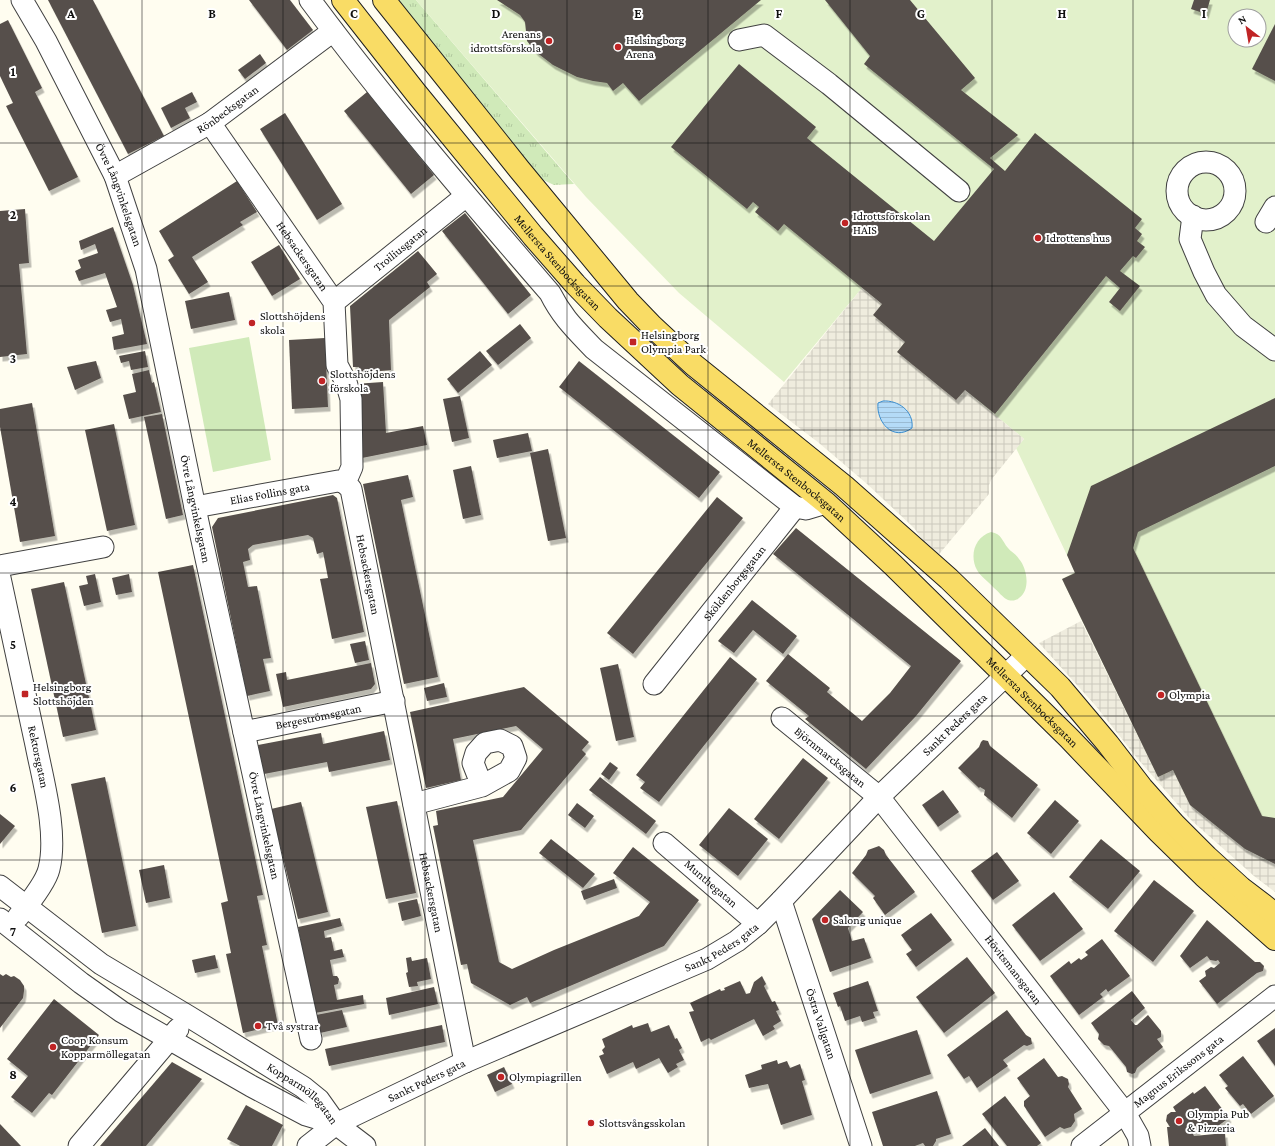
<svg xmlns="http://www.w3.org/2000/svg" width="1275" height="1146" font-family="'Crimson Pro',serif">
  <defs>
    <pattern id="grass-tufts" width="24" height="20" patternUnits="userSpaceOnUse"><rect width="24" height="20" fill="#d0eab9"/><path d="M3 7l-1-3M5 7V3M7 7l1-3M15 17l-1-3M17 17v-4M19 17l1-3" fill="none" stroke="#b1c89e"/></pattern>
    <pattern id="plaza-grid" width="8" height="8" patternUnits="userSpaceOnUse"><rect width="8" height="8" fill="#efecde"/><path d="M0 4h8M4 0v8" fill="none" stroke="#ccc9bd"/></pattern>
    <pattern id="water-rules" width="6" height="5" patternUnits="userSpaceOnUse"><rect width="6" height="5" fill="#b4dbf7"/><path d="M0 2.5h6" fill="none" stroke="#9abbd3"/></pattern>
    <filter id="shadow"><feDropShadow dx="2.5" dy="4.5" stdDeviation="0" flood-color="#0004"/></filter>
  </defs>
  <rect width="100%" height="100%" fill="#fffdf0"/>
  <path fill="url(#grass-tufts)" d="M 399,0 L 416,0 L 574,184 L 554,185 L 541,179 L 436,49 Z"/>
  <g fill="#d0eab9">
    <path d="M 249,337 L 271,460 L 213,472 L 189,348 Z"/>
    <path d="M 991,532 C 1002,534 1002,541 1008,548 C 1011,552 1016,554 1019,559 C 1027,568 1031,590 1019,598 C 1016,601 1012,601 1008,600 C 1003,598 998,591 994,588 C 989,582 980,576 977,570 C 969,555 975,537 991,532 Z"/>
  </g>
  <path fill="#e2f1cb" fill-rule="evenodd" d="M 416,0 L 1275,0 L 1275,864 L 1245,849 L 1190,805 L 1173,771 L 1158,777 L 1062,579 L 1075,572 L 1016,448 L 1024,439 L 965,390 L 956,400 L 897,352 L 905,341 L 874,316 L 882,303 L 862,288 L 784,382 L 679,293 L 586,197 ZM 1235,16 L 1259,16 L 1259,40 L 1235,40 Z"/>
  <g fill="url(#plaza-grid)" fill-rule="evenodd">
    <path d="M 862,288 L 882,304 L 873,315 L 905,342 L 897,352 L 965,390 L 1024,439 L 991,480 L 989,485 L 989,494 L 936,558 L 914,528 L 866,483 L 819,443 L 768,404 ZM 883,401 L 890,401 L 902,406 L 911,418 L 912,428 L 895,432 L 886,428 L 880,419 Z"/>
    <path d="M 1081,621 L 1158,777 L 1173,770 L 1190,805 L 1245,849 L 1275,864 L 1275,892 L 1254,876 L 1191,820 L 1137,758 L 1095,705 L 1039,643 Z"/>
  </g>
  <path fill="url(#water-rules)" stroke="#3a8dcf" d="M 883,401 C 898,400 914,411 912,428 C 893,442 876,422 878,403 Z"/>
  <g fill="#57504b" filter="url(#shadow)">
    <path d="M 48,0 L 93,0 L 164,136 L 128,154 Z"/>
    <path d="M 249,0 L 290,0 L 313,30 L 287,50 Z"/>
    <path d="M 497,0 L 761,0 L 639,101 L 623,83 L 613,91 L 607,83 L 593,81 L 577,77 L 553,65 L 536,52 L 527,41 L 525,22 L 520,15 Z"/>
    <path d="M 825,0 L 910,0 L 975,78 L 961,90 L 1018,135 L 990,158 L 1005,171 L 1035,133 L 1142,219 L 1135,228 L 1142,234 L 1137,241 L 1145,247 L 1136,258 L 1133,256 L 1120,271 L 1140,286 L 1120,311 L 1109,302 L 1120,288 L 1106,276 L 995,414 L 965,390 L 956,400 L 897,352 L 905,342 L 873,315 L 882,304 L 784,224 L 778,231 L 755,212 L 759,207 L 753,202 L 747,209 L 671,147 L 739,64 L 816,127 L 807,138 L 934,241 L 994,169 L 864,64 L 870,56 Z"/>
    <path d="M 1194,0 L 1210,0 L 1206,14 L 1191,9 Z"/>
    <path d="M 8,20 L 42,88 L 35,92 L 78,177 L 49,191 L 6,106 L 13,103 L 0,76 L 0,24 Z"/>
    <path d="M 1275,24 L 1275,81 L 1252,69 Z"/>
    <path d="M 260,54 L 266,63 L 245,79 L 238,70 Z"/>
    <path d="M 192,92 L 197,102 L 185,108 L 190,118 L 171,128 L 161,108 Z"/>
    <path d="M 367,92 L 434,175 L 411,194 L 344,111 Z"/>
    <path d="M 285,113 L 342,204 L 317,220 L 260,129 Z"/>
    <path d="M 237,181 L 257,212 L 240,222 L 243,225 L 192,257 L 208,282 L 189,294 L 168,260 L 174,256 L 159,231 Z"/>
    <path d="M 25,209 L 29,263 L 19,264 L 27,354 L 0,357 L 0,211 Z"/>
    <path d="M 465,213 L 531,295 L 508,314 L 442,231 Z"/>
    <path d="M 113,227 L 133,285 L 147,344 L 114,350 L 112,337 L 124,334 L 121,319 L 110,322 L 106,310 L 117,307 L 105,273 L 79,281 L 75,271 L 81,268 L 78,260 L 98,253 L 95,244 L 81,250 L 79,241 Z"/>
    <path d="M 279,245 L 300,279 L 272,296 L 251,262 Z"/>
    <path d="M 418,251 L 437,274 L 427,282 L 430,287 L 389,320 L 391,370 L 360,373 L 359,367 L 353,367 L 350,306 Z"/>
    <path d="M 229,292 L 235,320 L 191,329 L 185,301 Z"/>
    <path d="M 520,324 L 531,338 L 498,365 L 486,351 Z"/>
    <path d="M 325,338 L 328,407 L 292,409 L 289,340 Z"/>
    <path d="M 145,351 L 148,367 L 131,370 L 129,361 L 121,363 L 119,356 Z"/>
    <path d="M 480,351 L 492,365 L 458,393 L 447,379 Z"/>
    <path d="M 96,361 L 101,378 L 75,390 L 67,367 Z"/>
    <path d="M 579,361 L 720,472 L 699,498 L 559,387 Z"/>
    <path d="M 149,370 L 152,383 L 154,382 L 161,412 L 129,419 L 123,395 L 136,392 L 132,374 Z"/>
    <path d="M 383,382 L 386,433 L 423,426 L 427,445 L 357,459 L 354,384 Z"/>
    <path d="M 460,396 L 469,438 L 452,442 L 443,399 Z"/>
    <path d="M 1275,398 L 1275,466 L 1138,532 L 1133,548 L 1262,816 L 1275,818 L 1275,864 L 1245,849 L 1190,805 L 1173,770 L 1158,777 L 1062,579 L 1075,573 L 1067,555 L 1091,486 Z"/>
    <path d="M 32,403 L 55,536 L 20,542 L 0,427 L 0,409 Z"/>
    <path d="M 162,414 L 183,515 L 166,519 L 144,417 Z"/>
    <path d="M 114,424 L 135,525 L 107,531 L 85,430 Z"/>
    <path d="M 528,433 L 532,451 L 497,458 L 493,440 Z"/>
    <path d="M 548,449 L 566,538 L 548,541 L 530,453 Z"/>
    <path d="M 471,466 L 481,515 L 463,519 L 453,470 Z"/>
    <path d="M 408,475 L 413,497 L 401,500 L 438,677 L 404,684 L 363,484 Z"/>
    <path d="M 333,495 L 337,498 L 364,632 L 332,639 L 320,579 L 328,578 L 323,552 L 317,554 L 313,538 L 308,535 L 253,545 L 248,549 L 250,560 L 243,562 L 248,587 L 257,586 L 271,658 L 263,659 L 270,691 L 247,696 L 212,527 L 218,518 Z"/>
    <path d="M 717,497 L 743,518 L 633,654 L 607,633 Z"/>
    <path d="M 796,528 L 961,661 L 916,716 L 866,769 L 805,719 L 809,716 L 766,681 L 788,654 L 830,688 L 827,692 L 862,721 L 890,693 L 911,666 L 773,554 Z"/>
    <path d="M 193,565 L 263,895 L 257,896 L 267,945 L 262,946 L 278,1025 L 243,1033 L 226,954 L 231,953 L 221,903 L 228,901 L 158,572 Z"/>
    <path d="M 95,574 L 101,602 L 84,606 L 79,586 L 88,584 L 86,576 Z"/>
    <path d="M 129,574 L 132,592 L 116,595 L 112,578 Z"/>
    <path d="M 64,582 L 96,730 L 63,737 L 31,589 Z"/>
    <path d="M 752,600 L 797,636 L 783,654 L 753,630 L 734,653 L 718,641 Z"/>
    <path d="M 365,641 L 369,660 L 355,663 L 350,644 Z"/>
    <path d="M 730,657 L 757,679 L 659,802 L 640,788 L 645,782 L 636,775 Z"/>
    <path d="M 371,663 L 375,684 L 371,689 L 283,707 L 276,674 L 286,672 L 287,680 Z"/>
    <path d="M 618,664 L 634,737 L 616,741 L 600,668 Z"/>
    <path d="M 444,683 L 447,697 L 427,701 L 424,688 Z"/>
    <path d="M 524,687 L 589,742 L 582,750 L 586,754 L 521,830 L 473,840 L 499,962 L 512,969 L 554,950 L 639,916 L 650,902 L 613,873 L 633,847 L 699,900 L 664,946 L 530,1003 L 527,997 L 510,1005 L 471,983 L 467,964 L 461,965 L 433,826 L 438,825 L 436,811 L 503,797 L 543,749 L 516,726 L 453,739 L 461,780 L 426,788 L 410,712 Z"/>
    <path d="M 384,731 L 390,760 L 329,772 L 327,762 L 264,774 L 258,745 L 321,733 L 323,744 Z"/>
    <path d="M 983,740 L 988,741 L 990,746 L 1038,785 L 1012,818 L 984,795 L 985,790 L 980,787 L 979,788 L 958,768 L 979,747 L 981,742 Z"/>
    <path d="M 803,758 L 828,778 L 779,839 L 754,819 Z"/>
    <path d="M 610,762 L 618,768 L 609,780 L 601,774 Z"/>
    <path d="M 105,777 L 136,926 L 102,933 L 71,784 Z"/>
    <path d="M 600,777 L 656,821 L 646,834 L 589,790 Z"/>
    <path d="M 943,790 L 959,812 L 938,827 L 922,805 Z"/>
    <path d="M 1055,800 L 1079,821 L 1051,854 L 1027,833 Z"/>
    <path d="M 397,801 L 416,893 L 386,899 L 366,807 Z"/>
    <path d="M 301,802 L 328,912 L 298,919 L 271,809 Z"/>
    <path d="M 577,803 L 594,816 L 585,828 L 568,815 Z"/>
    <path d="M 729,808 L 768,839 L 738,876 L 699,845 Z"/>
    <path d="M 0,814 L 15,826 L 0,844 Z"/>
    <path d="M 551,839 L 595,874 L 583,888 L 539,853 Z"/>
    <path d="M 1101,839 L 1140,871 L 1108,909 L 1069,877 Z"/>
    <path d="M 879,846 L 884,850 L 886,855 L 915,892 L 885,915 L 873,898 L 875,896 L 852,873 L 866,855 L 868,850 Z"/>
    <path d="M 997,852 L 1019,881 L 993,900 L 971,871 Z"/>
    <path d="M 164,865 L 170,898 L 146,903 L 139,870 Z"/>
    <path d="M 614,879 L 617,888 L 584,900 L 581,891 Z"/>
    <path d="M 1154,880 L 1194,911 L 1153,962 L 1114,931 Z"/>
    <path d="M 840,890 L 863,912 L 848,928 L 852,941 L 864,938 L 871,958 L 830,972 L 812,919 Z"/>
    <path d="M 1054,892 L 1083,929 L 1040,961 L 1012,925 Z"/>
    <path d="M 417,899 L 421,916 L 402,921 L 398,903 Z"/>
    <path d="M 931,913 L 952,940 L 916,967 L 906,954 L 912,950 L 901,935 Z"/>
    <path d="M 340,918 L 342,926 L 324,931 L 325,938 L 331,937 L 334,951 L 342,949 L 344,957 L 330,960 L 333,976 L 337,976 L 339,979 L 338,984 L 334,985 L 337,1000 L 363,995 L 364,1004 L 315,1013 L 298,927 Z"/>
    <path d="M 1207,920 L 1255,962 L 1260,962 L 1264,966 L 1263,971 L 1257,973 L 1217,1004 L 1199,981 L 1206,976 L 1205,971 L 1211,967 L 1214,968 L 1220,963 L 1218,960 L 1216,961 L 1210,960 L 1207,956 L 1190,968 L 1180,956 Z"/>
    <path d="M 1102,939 L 1130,976 L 1108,992 L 1106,989 L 1100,994 L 1103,997 L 1079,1015 L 1050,976 L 1069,961 L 1071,964 L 1079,958 L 1081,960 L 1088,955 L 1085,952 Z"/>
    <path d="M 215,955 L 218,968 L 195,973 L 192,960 Z"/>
    <path d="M 411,957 L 412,961 L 427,958 L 431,979 L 417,982 L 418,986 L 409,987 L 406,973 L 408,972 L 406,958 Z"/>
    <path d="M 967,957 L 995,993 L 944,1033 L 916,997 Z"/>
    <path d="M 0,974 L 3,976 L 6,974 L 11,977 L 14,976 L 20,980 L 24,986 L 24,991 L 23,998 L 0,1028 Z"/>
    <path d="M 762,976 L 766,984 L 764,986 L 772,1002 L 775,1001 L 779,1010 L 776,1011 L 781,1021 L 773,1026 L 775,1029 L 763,1036 L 754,1019 L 711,1040 L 709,1038 L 701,1042 L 689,1012 L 694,1011 L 690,1003 L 720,989 L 721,991 L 725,990 L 724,988 L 740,981 L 746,994 L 750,993 L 754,982 Z"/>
    <path d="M 868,981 L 878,1011 L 873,1012 L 875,1018 L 862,1022 L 860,1016 L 845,1021 L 840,1006 L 838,1007 L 833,993 Z"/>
    <path d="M 434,987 L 438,1004 L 389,1015 L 386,998 Z"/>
    <path d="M 1132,991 L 1145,1008 L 1131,1020 L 1135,1025 L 1137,1025 L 1148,1015 L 1161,1031 L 1161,1037 L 1157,1039 L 1163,1047 L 1137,1068 L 1135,1073 L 1132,1074 L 1127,1072 L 1126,1067 L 1109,1046 L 1104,1045 L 1098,1039 L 1099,1034 L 1091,1023 Z"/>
    <path d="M 54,999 L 99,1035 L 52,1095 L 49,1093 L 32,1113 L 11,1097 L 28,1076 L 7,1059 Z"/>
    <path d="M 342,1010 L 347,1027 L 320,1033 L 316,1015 Z"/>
    <path d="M 1007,1010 L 1026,1035 L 1031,1038 L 1032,1044 L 1027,1046 L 1024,1045 L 1003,1060 L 1008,1066 L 977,1088 L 969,1076 L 964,1079 L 947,1055 Z"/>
    <path d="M 648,1023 L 651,1032 L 669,1025 L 675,1039 L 677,1038 L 682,1048 L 679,1050 L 684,1060 L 676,1064 L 678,1067 L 668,1073 L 659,1058 L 636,1069 L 633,1062 L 607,1074 L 599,1056 L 604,1054 L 602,1050 L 605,1047 L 602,1039 L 632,1025 L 633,1028 Z"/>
    <path d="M 442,1025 L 445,1042 L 329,1066 L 325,1049 Z"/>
    <path d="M 1275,1028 L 1275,1066 L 1257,1041 Z"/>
    <path d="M 917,1030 L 931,1074 L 870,1094 L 855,1050 Z"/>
    <path d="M 1243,1056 L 1274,1096 L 1251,1114 L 1243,1104 L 1240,1106 L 1225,1088 L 1228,1086 L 1219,1075 Z"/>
    <path d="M 1044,1058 L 1058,1077 L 1062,1076 L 1068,1079 L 1069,1084 L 1068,1087 L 1082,1109 L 1074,1114 L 1075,1121 L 1071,1127 L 1064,1129 L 1060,1127 L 1045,1137 L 1024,1106 L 1024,1101 L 1030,1096 L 1017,1078 Z"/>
    <path d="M 777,1060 L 778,1064 L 787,1061 L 790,1068 L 800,1064 L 805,1080 L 802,1081 L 812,1115 L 781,1125 L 768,1084 L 749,1088 L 745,1075 L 762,1069 L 761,1065 Z"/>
    <path d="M 172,1062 L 202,1079 L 146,1146 L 100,1146 Z"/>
    <path d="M 504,1067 L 512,1084 L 495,1092 L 487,1075 Z"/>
    <path d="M 1205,1086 L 1229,1118 L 1215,1128 L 1209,1128 L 1206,1124 L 1199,1124 L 1198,1130 L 1193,1134 L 1194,1136 L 1225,1133 L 1226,1146 L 1169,1146 L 1167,1127 L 1170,1127 L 1166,1121 L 1167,1115 L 1171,1112 L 1176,1112 L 1173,1107 L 1193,1092 L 1194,1094 Z"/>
    <path d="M 937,1091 L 951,1134 L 936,1139 L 936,1141 L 933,1146 L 925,1146 L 923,1143 L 915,1146 L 883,1146 L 872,1112 Z"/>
    <path d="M 1005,1096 L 1041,1143 L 1037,1146 L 1007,1146 L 982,1114 Z"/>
    <path d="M 246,1105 L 283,1125 L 272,1146 L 240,1146 L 227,1139 Z"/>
    <path d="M 0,1124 L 21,1146 L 0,1146 Z"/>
    <path d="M 985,1128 L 999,1146 L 962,1146 Z"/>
  </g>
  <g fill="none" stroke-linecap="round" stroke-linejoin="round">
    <defs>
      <g id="minor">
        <path id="s1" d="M 22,0 L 46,41 L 115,176 L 146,269 L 198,522 L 311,1039"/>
        <path d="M 310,0 C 385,101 467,197 550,293 C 562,317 575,329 594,349 L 795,507 L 806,509 L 826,503"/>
        <path d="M 739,40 L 764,35 L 829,84 L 959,191"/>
        <path id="s2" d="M 210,123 L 334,302 L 337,365 L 346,382 L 351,399 L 352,467 L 345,483 L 351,489 L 465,1062"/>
        <circle cx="1206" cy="191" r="29"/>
        <path id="s3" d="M 115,176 L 210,123 L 333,31"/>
        <path d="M 1193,216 L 1190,239 L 1204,272 L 1216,295 L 1243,326 L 1275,350"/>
        <path d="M 1266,222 L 1275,207"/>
        <path id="s4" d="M 334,302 L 466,196"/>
        <path id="s5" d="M 195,507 L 338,481 L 345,483"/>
        <path d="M 0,566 L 103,547"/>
        <path id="s6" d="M 0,578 C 12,634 24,689 36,745 C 43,781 58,833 49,869 C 46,882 27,906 18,917"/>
        <path id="s7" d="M 654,684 L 795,507"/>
        <path id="s8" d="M 782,718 L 879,797 L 1125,1113 L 1138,1136 L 1140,1146"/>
        <path id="s9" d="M 244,732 L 394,701"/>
        <path d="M 414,804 L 482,786 L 509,771 L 516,758 L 512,746 L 500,740 L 485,743 L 476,753 L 473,763 L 482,786"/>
        <path id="s10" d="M 664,843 L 758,924"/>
        <path id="s11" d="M 0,886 L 101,964 L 188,1016 L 303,1087 L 319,1100 L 336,1124 L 365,1146"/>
        <path id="s12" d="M 781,901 L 861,1146"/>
        <path d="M 0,919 L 81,983 L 122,1012 L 251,1086 L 306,1115 L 336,1124"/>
        <path d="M 79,1146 L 178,1029"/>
        <path id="s13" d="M 308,1146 L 336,1124 L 465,1062 L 707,959 L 737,941 L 758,924 L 781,901 L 879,797 L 1027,655"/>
        <path id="s14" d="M 1082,1146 L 1275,996"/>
      </g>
      <g id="major">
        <path id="s15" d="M 343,0 L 416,93 L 533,236 L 575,284 L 608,318 L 680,385 L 826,503 L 893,565 L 1069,738 L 1159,832 L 1204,876 L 1275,939"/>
        <path d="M 384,0 L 519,169 L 628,301 L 652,326 L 694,365 L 844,486 L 949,579 L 1060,687 L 1108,744 L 1142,788 L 1174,824 L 1207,857 L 1241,888 L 1275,914"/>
      </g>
    </defs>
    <use href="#minor" stroke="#414141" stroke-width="23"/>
    <use href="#major" stroke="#1f1f1f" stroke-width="24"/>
    <use href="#minor" stroke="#fff" stroke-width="21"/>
    <use href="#major" stroke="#f9dc65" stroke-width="22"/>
  </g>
  <path fill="none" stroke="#0e0e0e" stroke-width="1" stroke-opacity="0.55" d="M 142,0 L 142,1146M 283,0 L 283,1146M 425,0 L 425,1146M 567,0 L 567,1146M 708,0 L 708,1146M 850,0 L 850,1146M 992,0 L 992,1146M 1133,0 L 1133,1146M 0,143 L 1275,143M 0,286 L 1275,286M 0,430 L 1275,430M 0,573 L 1275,573M 0,716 L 1275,716M 0,860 L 1275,860M 0,1003 L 1275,1003"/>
  <g fill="#c02425" stroke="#fff" stroke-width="1.5">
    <circle cx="549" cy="41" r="4"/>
    <circle cx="618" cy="47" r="4"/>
    <circle cx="845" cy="223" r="4"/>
    <circle cx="1038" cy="238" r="4"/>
    <circle cx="252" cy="323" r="4"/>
    <rect x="629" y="338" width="8" height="8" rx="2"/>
    <circle cx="322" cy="381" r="4"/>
    <rect x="21" y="690" width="8" height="8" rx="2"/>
    <circle cx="1161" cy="695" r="4"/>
    <circle cx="825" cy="920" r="4"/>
    <circle cx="258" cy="1026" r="4"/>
    <circle cx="53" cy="1047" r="4"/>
    <circle cx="501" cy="1077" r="4"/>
    <circle cx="1179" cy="1121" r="4"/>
    <circle cx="591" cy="1123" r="4"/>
  </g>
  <g text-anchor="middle" stroke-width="4" stroke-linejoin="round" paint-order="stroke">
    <g font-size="12" fill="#0e0e0e" stroke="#fff" text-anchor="start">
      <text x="541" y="38" text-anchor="end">Arenans<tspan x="541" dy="14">idrottsförskola</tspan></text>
      <text x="626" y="44">Helsingborg<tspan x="626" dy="14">Arena</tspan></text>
      <text x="853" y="220">Idrottsförskolan<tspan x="853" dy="14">HAIS</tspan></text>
      <text x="1046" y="242">Idrottens hus</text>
      <text x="260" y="320">Slottshöjdens<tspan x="260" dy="14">skola</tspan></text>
      <text x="641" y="339">Helsingborg<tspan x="641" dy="14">Olympia Park</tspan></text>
      <text x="330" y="378">Slottshöjdens<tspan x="330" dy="14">förskola</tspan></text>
      <text x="33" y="691">Helsingborg<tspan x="33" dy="14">Slottshöjden</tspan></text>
      <text x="1169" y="699">Olympia</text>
      <text x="833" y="924">Salong unique</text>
      <text x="266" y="1030">Två systrar</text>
      <text x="61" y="1044">Coop Konsum<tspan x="61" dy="14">Kopparmöllegatan</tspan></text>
      <text x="509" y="1081">Olympiagrillen</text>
      <text x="1187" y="1118">Olympia Pub<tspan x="1187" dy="14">&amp; Pizzeria</tspan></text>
      <text x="599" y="1127">Slottsvångsskolan</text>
    </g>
    <g font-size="12" fill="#0e0e0e" stroke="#fff">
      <text dy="4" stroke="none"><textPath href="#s3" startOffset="131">Rönbecksgatan</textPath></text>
      <text dy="4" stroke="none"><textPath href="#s1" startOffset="218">Övre Långvinkelsgatan</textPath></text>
      <text dy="4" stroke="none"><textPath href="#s4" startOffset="85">Troiliusgatan</textPath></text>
      <text dy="4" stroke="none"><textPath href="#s2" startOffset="162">Hebsackersgatan</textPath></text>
      <text dy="4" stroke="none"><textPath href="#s15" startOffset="339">Mellersta Stenbocksgatan</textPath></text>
      <text dy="4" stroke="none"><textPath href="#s15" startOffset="663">Mellersta Stenbocksgatan</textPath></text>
      <text dy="4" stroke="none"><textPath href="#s5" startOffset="76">Elias Follins gata</textPath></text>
      <text dy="4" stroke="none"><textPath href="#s1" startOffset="542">Övre Långvinkelsgatan</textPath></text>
      <text dy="4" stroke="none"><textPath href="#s2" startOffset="499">Hebsackersgatan</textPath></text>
      <text dy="4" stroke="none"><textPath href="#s7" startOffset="129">Sköldenborgsgatan</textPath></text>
      <text dy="4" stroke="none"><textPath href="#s15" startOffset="987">Mellersta Stenbocksgatan</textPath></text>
      <text dy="4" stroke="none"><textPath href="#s9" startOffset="76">Bergeströmsgatan</textPath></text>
      <text dy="4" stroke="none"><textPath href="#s13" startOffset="784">Sankt Peders gata</textPath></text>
      <text dy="4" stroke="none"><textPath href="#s6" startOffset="183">Rektorsgatan</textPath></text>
      <text dy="4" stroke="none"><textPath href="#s8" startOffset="62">Björnmarcksgatan</textPath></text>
      <text dy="4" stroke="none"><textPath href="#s1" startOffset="866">Övre Långvinkelsgatan</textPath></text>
      <text dy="4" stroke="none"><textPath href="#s10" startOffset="62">Munthegatan</textPath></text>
      <text dy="4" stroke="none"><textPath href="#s2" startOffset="823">Hebsackersgatan</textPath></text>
      <text dy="4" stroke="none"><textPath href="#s13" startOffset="460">Sankt Peders gata</textPath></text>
      <text dy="4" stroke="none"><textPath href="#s8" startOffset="344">Hövitsmansgatan</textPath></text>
      <text dy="4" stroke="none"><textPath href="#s12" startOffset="129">Östra Vallgatan</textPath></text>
      <text dy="4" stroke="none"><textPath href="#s14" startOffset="122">Magnus Erikssons gata</textPath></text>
      <text dy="4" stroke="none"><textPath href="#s13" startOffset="136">Sankt Peders gata</textPath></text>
      <text dy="4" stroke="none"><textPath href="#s11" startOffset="368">Kopparmöllegatan</textPath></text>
    </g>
  </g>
  <g font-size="13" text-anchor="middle" font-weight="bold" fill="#0e0e0e" stroke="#fff" stroke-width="4" stroke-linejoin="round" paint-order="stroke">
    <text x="71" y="18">A</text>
    <text x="212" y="18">B</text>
    <text x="354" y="18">C</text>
    <text x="496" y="18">D</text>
    <text x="638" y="18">E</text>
    <text x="779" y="18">F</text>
    <text x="921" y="18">G</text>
    <text x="1062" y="18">H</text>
    <text x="1204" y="18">I</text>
    <text x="13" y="76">1</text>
    <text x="13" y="219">2</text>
    <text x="13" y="363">3</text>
    <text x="13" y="506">4</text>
    <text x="13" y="649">5</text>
    <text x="13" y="792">6</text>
    <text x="13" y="936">7</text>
    <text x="13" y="1079">8</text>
  </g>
  <g transform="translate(1247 28) rotate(329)"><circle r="19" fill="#ffffff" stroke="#9f9f9f"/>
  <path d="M0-3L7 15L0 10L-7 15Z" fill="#c02425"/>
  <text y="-6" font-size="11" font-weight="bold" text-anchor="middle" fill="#0e0e0e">N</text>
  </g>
</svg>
